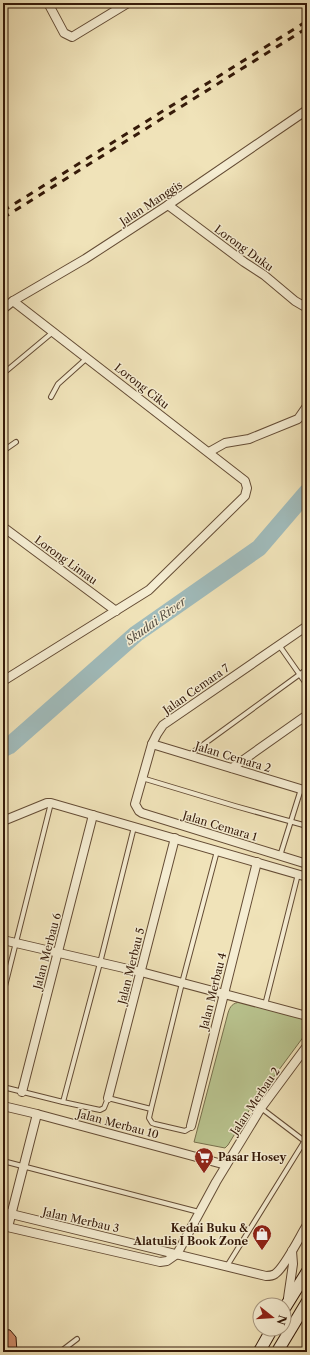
<svg xmlns="http://www.w3.org/2000/svg" width="310" height="1355" font-family="'Libre Caslon Text',serif">
  <rect width="100%" height="100%" fill="#f0e3b9"/>
  <filter id="stains"><feTurbulence type="fractalNoise" baseFrequency=".005" numOctaves="4"/><feColorMatrix values="0 0 0 0 .2 0 0 0 0 .09 0 0 0 0 .02 0 0 0 .5 -.17"/></filter>
  <radialGradient id="worn" r=".72"><stop offset=".6" stop-color="#630" stop-opacity="0"/><stop offset="1" stop-color="#630" stop-opacity=".3"/></radialGradient>
  <path fill="#b9c48f" stroke="#776f4c" d="M 240,1002 L 307,1020 L 307,1032 L 250,1109 L 228,1145 L 225,1148 L 194,1142 L 228,1013 C 230,1006 233,1003 240,1002 Z"/>
  <g fill="none" stroke-linecap="round" stroke-linejoin="round">
    <path stroke="#a0bbbb" stroke-width="17" d="M 3,749 L 9,746 L 136,634 L 259,548 L 307,492"/>
  </g>
  <path fill="#cd8c69" stroke="#351a09" d="M 3,1329 L 10,1330 L 16,1337 L 17,1352 L 3,1352 Z"/>
  <g fill="none" stroke-linecap="round" stroke-linejoin="round">
    <defs>
      <g id="service">
        <path d="M 5,372 L 53,332"/>
        <path d="M 51,397 L 58,384 L 87,358"/>
        <path d="M 3,451 L 16,442"/>
        <path d="M 279,645 L 307,685"/>
        <path d="M 189,755 L 307,669"/>
        <path d="M 142,778 L 235,806 L 307,826"/>
        <path d="M 280,856 L 301,789"/>
        <path d="M 3,994 L 51,803"/>
        <path d="M 265,1005 L 298,874"/>
        <path d="M 3,1087 L 63,1102 L 100,963 L 134,827"/>
        <path d="M 63,1102 L 100,1110 L 104,1108 L 108,1098 L 151,1109 L 182,983 L 217,851"/>
        <path d="M 261,1108 L 307,1143"/>
        <path d="M 151,1109 L 149,1118 L 152,1123 L 155,1124 L 185,1131 L 190,1128 L 191,1126"/>
        <path d="M 3,1161 L 199,1212"/>
        <path d="M 227,1266 L 307,1137"/>
        <path d="M 60,1352 L 77,1339"/>
      </g>
      <g id="minor">
        <path d="M 48,3 L 64,33 L 72,37 L 128,3"/>
        <path d="M 168,205 L 244,262 L 264,275 L 295,301 L 307,308"/>
        <path d="M 3,309 L 13,301 L 85,259 L 168,205 L 307,110"/>
        <path d="M 209,452 L 225,443 L 249,439 L 298,419 L 307,406"/>
        <path d="M 3,527 L 116,611"/>
        <path d="M 307,626 L 163,725 L 157,734 L 152,744 L 135,804 L 139,811 L 142,813 L 307,864"/>
        <path d="M 3,681 L 149,590 L 245,496 L 247,488 L 245,481 L 13,301"/>
        <path d="M 152,744 L 307,791"/>
        <path d="M 232,768 L 307,715"/>
        <path d="M 3,821 L 47,803 L 51,803 L 307,877"/>
        <path d="M 3,940 L 141,972 L 307,1016"/>
        <path d="M 22,1092 L 93,815"/>
        <path d="M 108,1098 L 175,838"/>
        <path d="M 3,1106 L 37,1114 L 226,1165"/>
        <path d="M 191,1126 L 257,862"/>
        <path d="M 3,1212 L 266,1276 C 269,1276 272,1276 275,1274 C 285,1267 300,1236 307,1225"/>
        <path d="M 3,1226 L 160,1262 L 167,1261 L 177,1254 L 216,1182 L 261,1108 L 307,1046"/>
        <path d="M 8,1227 L 37,1114"/>
        <path d="M 288,1298 L 293,1264 L 292,1251"/>
      </g>
      <g id="secondary">
        <path d="M 284,1309 L 307,1272"/>
        <path d="M 259,1352 L 272,1329"/>
        <path d="M 277,1352 L 307,1302"/>
      </g>
    </defs>
    <use href="#service" stroke="#644c35" stroke-width="6"/>
    <use href="#minor" stroke="#644c35" stroke-width="10"/>
    <use href="#secondary" stroke="#351a09" stroke-width="13"/>
    <use href="#service" stroke="#f5edd2" stroke-width="4"/>
    <use href="#minor" stroke="#f5edd2" stroke-width="8"/>
    <use href="#secondary" stroke="#f5edd2" stroke-width="11"/>
    <g stroke="#351a09" stroke-width="3" stroke-dasharray="7 7" stroke-linecap="butt">
      <path d="M 3,211 L 307,21"/>
      <path d="M 3,218 L 307,28"/>
    </g>
  </g>
  <defs>
    <symbol id="supermarket-pin" viewBox="-11 -11 22 30"><path d="M0 17L-7.5 6A9.5 9.5 0 1 1 7.5 6Z" fill="#8f2418" stroke="#f5edd2"/><path d="M-6-5.5h2.5l.6 2H6L4.5 2H-2.5L-4.4-4H-6ZM-1.5 3.2a1.3 1.3 0 1 0 .1 0ZM3 3.2a1.3 1.3 0 1 0 .1 0Z" fill="#fff"/></symbol>
    <symbol id="shop-pin" viewBox="-11 -11 22 30"><path d="M0 17L-7.5 6A9.5 9.5 0 1 1 7.5 6Z" fill="#8f2418" stroke="#f5edd2"/><path d="M-5-2.5h2.3a2.7 3.5 0 0 1 5.4 0H5L5.5 6h-11ZM-1.5-2.5h3a1.5 2.3 0 0 0-3 0Z" fill="#fff"/></symbol>
  </defs>
  <g fill-rule="evenodd">
    <use href="#supermarket-pin" x="193" y="1146" width="22" height="30"/>
    <use href="#shop-pin" x="251" y="1223" width="22" height="30"/>
  </g>
  <g text-anchor="middle" stroke-width="3" stroke-linejoin="round" paint-order="stroke">
    <g font-size="11" fill="#351a09" stroke="#f5edd2">
      <text transform="translate(151 203) rotate(-33)" y="4">Jalan Manggis</text>
      <text transform="translate(244 248) rotate(36)" y="4">Lorong Duku</text>
      <text transform="translate(142 386) rotate(38)" y="4">Lorong Ciku</text>
      <text transform="translate(66 560) rotate(36)" y="4">Lorong Limau</text>
      <text transform="translate(196 689) rotate(-35)" y="4">Jalan Cemara 7</text>
      <text transform="translate(233 757) rotate(17)" y="4">Jalan Cemara 2</text>
      <text transform="translate(220 826) rotate(17)" y="4">Jalan Cemara 1</text>
      <text transform="translate(47 951) rotate(-75)" y="4">Jalan Merbau 6</text>
      <text transform="translate(131 966) rotate(-76)" y="4">Jalan Merbau 5</text>
      <text transform="translate(213 991) rotate(-76)" y="4">Jalan Merbau 4</text>
      <text transform="translate(255 1101) rotate(-56)" y="4">Jalan Merbau 2</text>
      <text transform="translate(118 1124) rotate(15)" y="4">Jalan Merbau 10</text>
      <text transform="translate(81 1220) rotate(13)" y="4">Jalan Merbau 3</text>
    </g>
    <g font-size="11" font-weight="bold" fill="#351a09" stroke="#f5edd2" text-anchor="start">
      <text x="218" y="1161">Pasar Hosey</text>
      <text x="248" y="1232" text-anchor="end">Kedai Buku &amp;<tspan x="248" dy="13">Alatulis I Book Zone</tspan></text>
    </g>
    <g font-size="12" font-style="italic" fill="#5a5247" stroke="#f5edd2">
      <text transform="translate(156 621) rotate(-36)" y="4">Skudai River</text>
    </g>
  </g>
  <rect width="310" height="1355" fill="none" stroke="#f0e3b9" stroke-width="16"/>
  <rect x="4" y="4" width="302" height="1347" fill="none" stroke="#351a09" stroke-width="2"/>
  <rect x="8" y="8" width="294" height="1339" fill="none" stroke="#351a09"/>
  <g transform="translate(272 1317) rotate(107)"><circle r="19" fill="#f5edd2" stroke="#a89982"/>
  <path d="M0-3L7 15L0 10L-7 15Z" fill="#8f2418"/>
  <text y="-6" font-size="11" font-weight="bold" text-anchor="middle" fill="#351a09">N</text>
  </g>
  <rect width="100%" height="100%" filter="url(#stains)"/>
  <rect width="100%" height="100%" fill="url(#worn)"/>
</svg>
